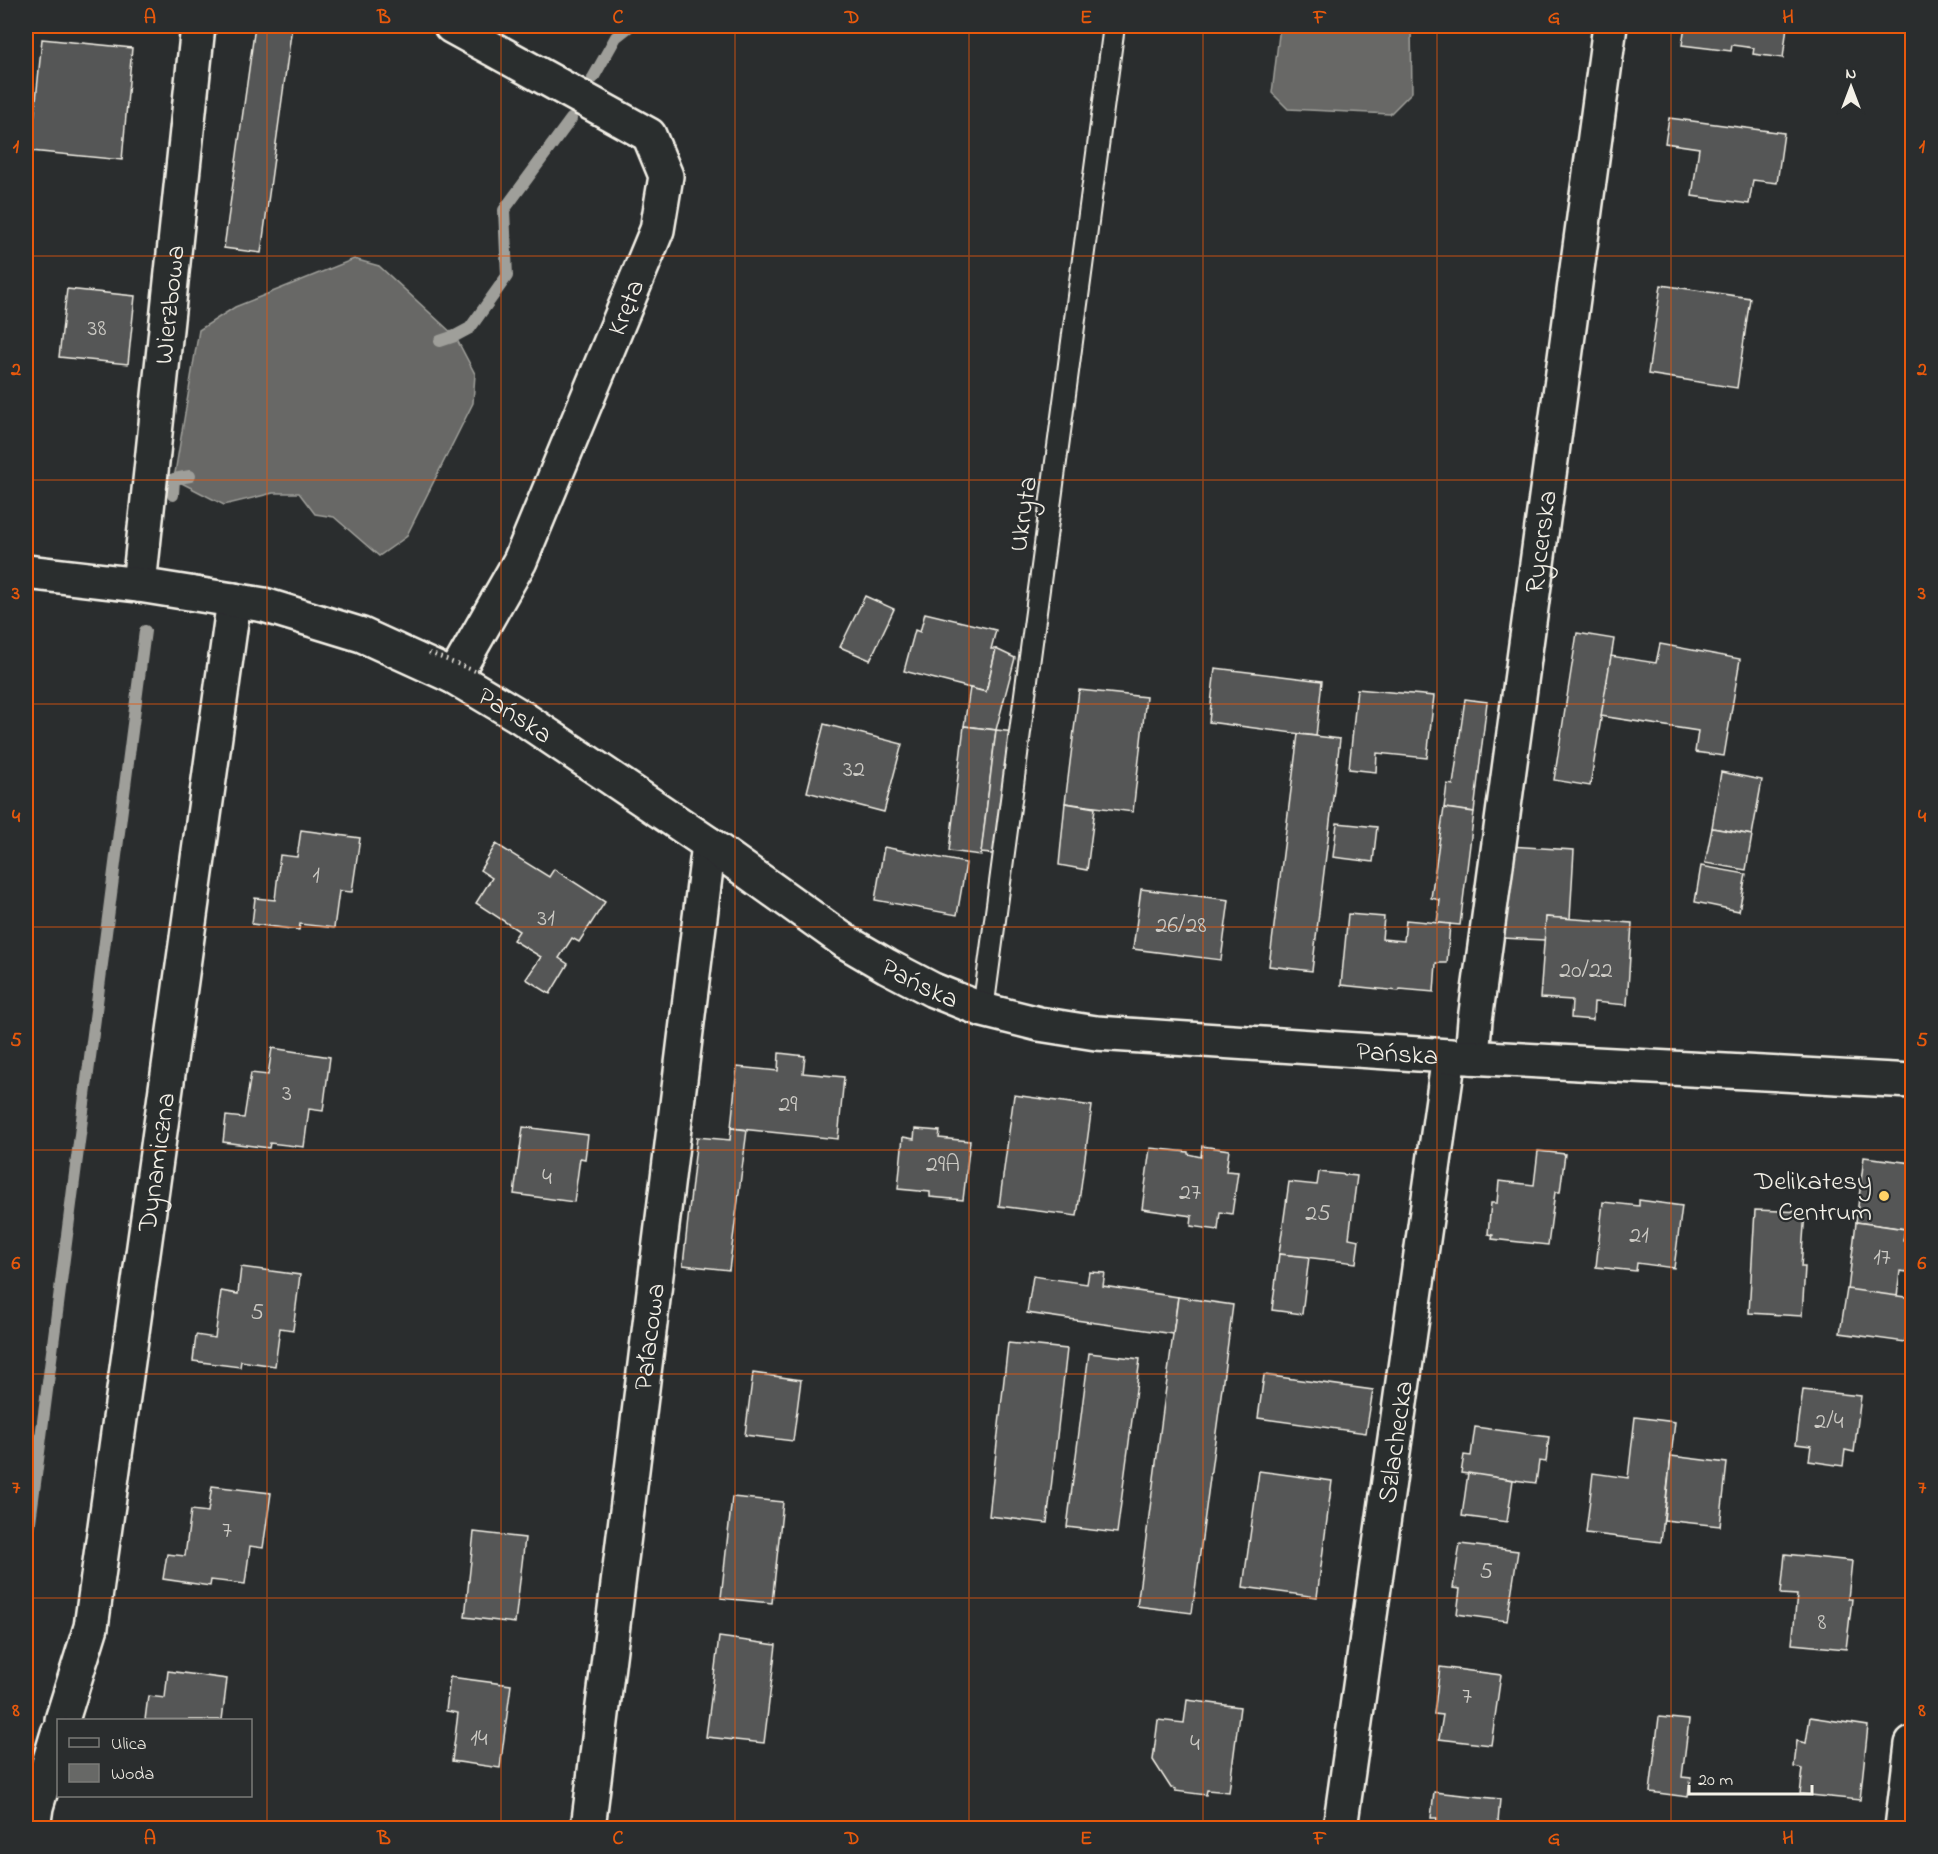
<svg xmlns="http://www.w3.org/2000/svg" width="1938" height="1854" font-family="'Indie Flower',sans-serif">
  <rect width="100%" height="100%" fill="#2a2d2e"/>
  <filter id="ink" filterUnits="userSpaceOnUse"><feTurbulence type="fractalNoise" baseFrequency=".0167" numOctaves="2"/><feDisplacementMap in="SourceGraphic" scale="12" xChannelSelector="R" yChannelSelector="G"/><feConvolveMatrix kernelMatrix="1 2 1 2 8 2 1 2 1" color-interpolation-filters="sRGB"/></filter>
  <g filter="url(#ink)">
    <g fill="#676866" stroke="#9f9f9a" stroke-width="1.5">
      <path d="M 1280,26 L 1411,26 L 1412,92 L 1390,114 L 1288,109 L 1272,93 Z"/>
      <path d="M 354,259 L 379,266 L 455,336 L 475,374 L 473,403 L 406,537 L 379,556 L 334,517 L 315,514 L 299,493 L 273,493 L 224,505 L 174,479 L 199,330 L 235,307 Z"/>
    </g>
    <g fill="none" stroke-linecap="round" stroke-linejoin="round">
      <g stroke="#9f9f9a" stroke-width="12">
        <path d="M 593,78 L 616,37 L 630,26"/>
        <path d="M 440,341 L 455,336 L 470,328 L 507,276 L 504,210 L 571,119"/>
        <path d="M 173,495 L 174,479 L 190,476"/>
        <path d="M 26,1553 L 145,631"/>
      </g>
    </g>
    <g fill="#555756" stroke="#f4f1e8" stroke-width="1.5">
      <path d="M 255,26 L 292,26 L 261,253 L 224,248 Z"/>
      <path d="M 1685,26 L 1802,26 L 1802,28 L 1787,26 L 1783,58 L 1753,54 L 1754,48 L 1732,45 L 1731,51 L 1682,45 Z"/>
      <path d="M 42,39 L 132,48 L 122,160 L 31,151 Z"/>
      <path d="M 1669,118 L 1784,133 L 1777,183 L 1753,180 L 1749,204 L 1692,196 L 1699,148 L 1665,143 Z"/>
      <path d="M 1661,285 L 1750,298 L 1737,388 L 1648,374 Z"/>
      <path d="M 67,289 L 135,296 L 128,364 L 59,357 Z"/>
      <path d="M 865,596 L 894,609 L 870,660 L 840,647 Z"/>
      <path d="M 925,613 L 996,630 L 991,649 L 996,649 L 986,692 L 904,671 L 915,630 L 920,632 Z"/>
      <path d="M 1577,633 L 1614,639 L 1590,786 L 1554,780 Z"/>
      <path d="M 1660,644 L 1740,659 L 1724,756 L 1695,752 L 1698,731 L 1601,716 L 1611,656 L 1656,663 Z"/>
      <path d="M 996,649 L 1015,658 L 996,730 L 964,726 L 970,688 L 986,692 Z"/>
      <path d="M 1215,668 L 1322,681 L 1316,736 L 1209,722 Z"/>
      <path d="M 1357,689 L 1434,696 L 1427,758 L 1377,753 L 1376,772 L 1349,769 Z"/>
      <path d="M 1079,690 L 1146,697 L 1133,812 L 1065,803 Z"/>
      <path d="M 1465,699 L 1487,702 L 1474,812 L 1444,808 L 1447,784 L 1453,785 Z"/>
      <path d="M 824,724 L 902,744 L 884,812 L 807,792 Z"/>
      <path d="M 964,726 L 996,730 L 981,855 L 949,851 Z"/>
      <path d="M 996,730 L 1015,732 L 1002,855 L 981,853 Z"/>
      <path d="M 1298,734 L 1340,739 L 1312,971 L 1269,966 Z"/>
      <path d="M 1721,772 L 1762,780 L 1752,835 L 1712,828 Z"/>
      <path d="M 1065,803 L 1095,808 L 1087,870 L 1059,865 Z"/>
      <path d="M 1444,808 L 1474,812 L 1460,925 L 1437,923 L 1440,900 L 1431,898 Z"/>
      <path d="M 1337,823 L 1377,827 L 1373,862 L 1333,857 Z"/>
      <path d="M 1712,828 L 1752,835 L 1746,870 L 1705,863 Z"/>
      <path d="M 301,830 L 360,838 L 352,892 L 339,891 L 334,928 L 300,924 L 299,930 L 252,924 L 255,898 L 275,900 L 280,855 L 297,857 Z"/>
      <path d="M 496,844 L 549,877 L 554,869 L 605,902 L 579,942 L 572,938 L 559,958 L 568,964 L 550,994 L 526,979 L 541,957 L 513,940 L 519,931 L 476,903 L 492,878 L 480,870 Z"/>
      <path d="M 1509,846 L 1574,850 L 1570,919 L 1546,917 L 1545,940 L 1503,938 Z"/>
      <path d="M 884,847 L 966,863 L 957,915 L 875,900 Z"/>
      <path d="M 1701,866 L 1746,874 L 1739,911 L 1695,902 Z"/>
      <path d="M 1141,889 L 1229,900 L 1221,960 L 1133,949 Z"/>
      <path d="M 1348,914 L 1384,917 L 1382,939 L 1404,941 L 1406,920 L 1450,924 L 1447,963 L 1436,963 L 1434,992 L 1400,989 L 1399,991 L 1341,985 Z"/>
      <path d="M 1546,917 L 1632,923 L 1627,1005 L 1594,1002 L 1593,1020 L 1571,1018 L 1572,1000 L 1540,998 Z"/>
      <path d="M 272,1048 L 330,1057 L 323,1111 L 309,1109 L 304,1147 L 270,1143 L 269,1148 L 223,1142 L 226,1116 L 244,1118 L 251,1073 L 268,1075 Z"/>
      <path d="M 779,1053 L 805,1056 L 803,1073 L 844,1077 L 838,1139 L 731,1128 L 737,1067 L 778,1071 Z"/>
      <path d="M 1014,1095 L 1092,1106 L 1077,1216 L 999,1206 Z"/>
      <path d="M 523,1127 L 588,1135 L 585,1159 L 580,1158 L 574,1202 L 514,1194 Z"/>
      <path d="M 731,1128 L 747,1130 L 729,1270 L 683,1265 L 697,1137 L 730,1140 Z"/>
      <path d="M 915,1129 L 940,1131 L 939,1138 L 970,1141 L 963,1200 L 930,1197 L 930,1192 L 898,1189 L 903,1137 L 914,1139 Z"/>
      <path d="M 1202,1146 L 1229,1150 L 1226,1171 L 1238,1172 L 1232,1214 L 1220,1212 L 1218,1230 L 1191,1226 L 1192,1216 L 1142,1209 L 1150,1148 L 1188,1152 L 1188,1154 L 1201,1157 Z"/>
      <path d="M 1538,1151 L 1565,1154 L 1560,1192 L 1555,1192 L 1548,1245 L 1492,1239 L 1493,1235 L 1488,1234 L 1491,1203 L 1497,1203 L 1499,1181 L 1534,1185 Z"/>
      <path d="M 1864,1157 L 1912,1163 L 1905,1229 L 1856,1222 Z"/>
      <path d="M 1319,1172 L 1357,1176 L 1349,1238 L 1359,1240 L 1356,1263 L 1279,1254 L 1289,1182 L 1317,1185 Z"/>
      <path d="M 1639,1200 L 1682,1206 L 1674,1268 L 1637,1263 L 1636,1271 L 1596,1267 L 1603,1202 L 1639,1206 Z"/>
      <path d="M 1755,1210 L 1805,1212 L 1801,1267 L 1805,1267 L 1802,1316 L 1749,1313 Z"/>
      <path d="M 1856,1222 L 1905,1229 L 1903,1241 L 1912,1243 L 1912,1269 L 1907,1272 L 1900,1271 L 1897,1297 L 1848,1290 Z"/>
      <path d="M 1279,1254 L 1309,1257 L 1302,1314 L 1272,1310 Z"/>
      <path d="M 241,1267 L 300,1275 L 293,1330 L 280,1328 L 275,1366 L 241,1361 L 240,1367 L 193,1361 L 196,1335 L 215,1338 L 221,1291 L 238,1294 Z"/>
      <path d="M 1089,1272 L 1105,1273 L 1103,1286 L 1178,1297 L 1173,1334 L 1027,1313 L 1033,1276 L 1087,1284 Z"/>
      <path d="M 1847,1289 L 1912,1298 L 1905,1342 L 1840,1333 Z"/>
      <path d="M 1178,1297 L 1233,1305 L 1192,1613 L 1137,1606 Z"/>
      <path d="M 1008,1343 L 1067,1349 L 1047,1523 L 989,1516 Z"/>
      <path d="M 1089,1353 L 1140,1359 L 1117,1533 L 1067,1527 Z"/>
      <path d="M 753,1373 L 801,1380 L 793,1441 L 745,1435 Z"/>
      <path d="M 1264,1375 L 1373,1390 L 1366,1433 L 1258,1418 Z"/>
      <path d="M 1803,1390 L 1861,1396 L 1854,1452 L 1845,1450 L 1843,1466 L 1809,1461 L 1811,1446 L 1796,1444 Z"/>
      <path d="M 1635,1417 L 1675,1422 L 1661,1542 L 1586,1533 L 1593,1473 L 1628,1478 Z"/>
      <path d="M 1475,1427 L 1549,1437 L 1546,1462 L 1539,1461 L 1536,1483 L 1461,1473 L 1464,1455 L 1471,1456 Z"/>
      <path d="M 1671,1456 L 1727,1463 L 1720,1526 L 1664,1520 Z"/>
      <path d="M 1259,1471 L 1332,1481 L 1317,1597 L 1243,1587 Z"/>
      <path d="M 1468,1473 L 1513,1480 L 1507,1522 L 1462,1516 Z"/>
      <path d="M 212,1486 L 271,1493 L 263,1548 L 250,1546 L 245,1584 L 211,1580 L 210,1586 L 163,1579 L 167,1554 L 185,1556 L 191,1510 L 208,1512 Z"/>
      <path d="M 732,1497 L 783,1502 L 772,1603 L 721,1598 Z"/>
      <path d="M 474,1532 L 525,1538 L 515,1623 L 465,1617 Z"/>
      <path d="M 1460,1544 L 1518,1551 L 1507,1621 L 1457,1614 L 1460,1589 L 1453,1588 Z"/>
      <path d="M 1785,1554 L 1852,1561 L 1848,1599 L 1852,1599 L 1846,1649 L 1792,1644 L 1797,1595 L 1781,1594 Z"/>
      <path d="M 719,1637 L 776,1645 L 764,1743 L 706,1737 Z"/>
      <path d="M 1440,1667 L 1501,1675 L 1491,1745 L 1439,1739 L 1443,1715 L 1434,1714 Z"/>
      <path d="M 168,1671 L 227,1679 L 222,1720 L 145,1720 L 148,1696 L 165,1698 Z"/>
      <path d="M 450,1677 L 511,1685 L 500,1768 L 452,1761 L 458,1713 L 446,1711 Z"/>
      <path d="M 1187,1700 L 1240,1707 L 1229,1792 L 1207,1790 L 1206,1795 L 1175,1791 L 1176,1789 L 1171,1788 L 1153,1760 L 1158,1720 L 1184,1723 Z"/>
      <path d="M 1659,1717 L 1689,1720 L 1682,1777 L 1691,1778 L 1688,1797 L 1650,1792 Z"/>
      <path d="M 1810,1717 L 1868,1726 L 1860,1800 L 1800,1794 L 1803,1769 L 1794,1767 L 1797,1741 L 1806,1743 Z"/>
      <path d="M 1434,1792 L 1500,1799 L 1498,1822 L 1512,1824 L 1511,1828 L 1436,1828 L 1437,1818 L 1431,1818 Z"/>
    </g>
    <g fill="none" stroke-linecap="round" stroke-linejoin="round">
      <defs>
        <path id="lane" d="M 983,1010 L 1114,26"/>
        <g id="street">
          <path d="M 451,26 L 649,135 L 666,176 L 657,230 L 520,561 L 454,677"/>
          <path id="s1" d="M 139,585 L 198,26"/>
          <path id="s2" d="M 1472,1057 L 1475,1020 L 1610,26"/>
          <path id="s3" d="M 62,1720 L 91,1627 L 234,600"/>
          <path d="M 33,1828 L 36,1807 L 58,1733"/>
          <path id="s4" d="M 588,1828 L 709,844"/>
          <path id="s5" d="M 1340,1828 L 1449,1056"/>
          <path d="M 1902,1828 L 1912,1744"/>
        </g>
        <g id="secondary">
          <path id="s6" d="M 26,572 L 139,585 L 264,605 L 362,635 L 454,677 L 521,717 L 709,844 L 846,942 L 887,966 L 933,990 L 983,1010 L 1039,1024 L 1096,1033 L 1449,1056 L 1912,1081"/>
        </g>
      </defs>
      <use href="#lane" stroke="#f4f1e8" stroke-width="24"/>
      <use href="#street" stroke="#f4f1e8" stroke-width="38"/>
      <use href="#secondary" stroke="#f4f1e8" stroke-width="38"/>
      <use href="#lane" stroke="#2a2d2e" stroke-width="20"/>
      <use href="#street" stroke="#2a2d2e" stroke-width="33"/>
      <use href="#secondary" stroke="#2a2d2e" stroke-width="33"/>
      <path stroke="#f4f1e8" stroke-width="4" stroke-dasharray="1.5 4.5" stroke-linecap="butt" d="M 429,653 L 475,671"/>
    </g>
  </g>
  <path fill="none" stroke="#e8590c" stroke-width="1.5" stroke-opacity="0.55" d="M 267,26 L 267,1828M 501,26 L 501,1828M 735,26 L 735,1828M 969,26 L 969,1828M 1203,26 L 1203,1828M 1437,26 L 1437,1828M 1671,26 L 1671,1828M 26,256 L 1912,256M 26,480 L 1912,480M 26,704 L 1912,704M 26,927 L 1912,927M 26,1150 L 1912,1150M 26,1374 L 1912,1374M 26,1598 L 1912,1598"/>
  <circle fill="#ffd166" stroke="#2a2d2e" stroke-width="2" cx="1884" cy="1196" r="6"/>
  <g text-anchor="middle" stroke-width="4.5" stroke-linejoin="round" paint-order="stroke">
    <g font-size="24" fill="#cccac4">
      <text x="97" y="335">38</text>
      <text x="854" y="776">32</text>
      <text x="316" y="882">1</text>
      <text x="546" y="925">31</text>
      <text x="1181" y="932">26/28</text>
      <text x="1586" y="977">20/22</text>
      <text x="287" y="1100">3</text>
      <text x="788" y="1111">29</text>
      <text x="943" y="1171">29A</text>
      <text x="547" y="1184">4</text>
      <text x="1190" y="1199">27</text>
      <text x="1318" y="1220">25</text>
      <text x="1639" y="1242">21</text>
      <text x="1882" y="1264">17</text>
      <text x="257" y="1319">5</text>
      <text x="1829" y="1428">2/4</text>
      <text x="227" y="1537">7</text>
      <text x="1486" y="1578">5</text>
      <text x="1822" y="1629">8</text>
      <text x="1467" y="1703">7</text>
      <text x="479" y="1745">14</text>
      <text x="1195" y="1750">4</text>
    </g>
    <g font-size="27" fill="#f4f1e8" stroke="#2a2d2e">
      <text dy="9" stroke="none"><textPath href="#s1" startOffset="282">Wierzbowa</textPath></text>
      <text transform="translate(625 307) rotate(-68)" y="9">Kręta</text>
      <text transform="translate(1022 514) rotate(-82)" y="9">Ukryta</text>
      <text dy="9" stroke="none"><textPath href="#s2" startOffset="520">Rycerska</textPath></text>
      <text dy="9" stroke="none"><textPath href="#s6" startOffset="516">Pańska</textPath></text>
      <text dy="9" stroke="none"><textPath href="#s6" startOffset="1002">Pańska</textPath></text>
      <text dy="9" stroke="none"><textPath href="#s6" startOffset="1488">Pańska</textPath></text>
      <text dy="9" stroke="none"><textPath href="#s3" startOffset="567">Dynamiczna</textPath></text>
      <text dy="9" stroke="none"><textPath href="#s4" startOffset="495">Pałacowa</textPath></text>
      <text dy="9" stroke="none"><textPath href="#s5" startOffset="390">Szlachecka</textPath></text>
    </g>
    <g font-size="27" fill="#f4f1e8" stroke="#2a2d2e" text-anchor="end">
      <text x="1872" y="1189">Delikatesy<tspan x="1872" dy="31">Centrum</tspan></text>
    </g>
  </g>
  <rect width="1938" height="1854" fill="none" stroke="#2a2d2e" stroke-width="66"/>
  <rect x="57" y="1719" width="195" height="78" fill="#2a2d2e" stroke="#7b7b78" stroke-width="1.5"/>
  <rect x="69" y="1738" width="30" height="9" fill="#2a2d2e" stroke="#7b7b78" stroke-width="1.5"/>
  <text x="111" y="1749" font-size="18" fill="#f4f1e8">Ulica</text>
  <rect x="69" y="1764" width="30" height="18" fill="#676866" stroke="#7b7b78" stroke-width="1.5"/>
  <text x="111" y="1779" font-size="18" fill="#f4f1e8">Woda</text>
  <g transform="translate(1851 87)" stroke="#2a2d2e" stroke-width="4.5" paint-order="stroke">
  <path d="M0-4.5L10 22L0 15L-10 22Z" fill="#f4f1e8"/>
  <text y="-9" font-size="16" font-weight="bold" text-anchor="middle" fill="#f4f1e8">N</text>
  </g>
  <path d="M1689 1785v9h123v-9" fill="none" stroke="#f4f1e8" stroke-width="3"/>
  <text x="1698" y="1785" font-size="18" fill="#f4f1e8" stroke="#2a2d2e" stroke-width="4.5" paint-order="stroke">20 m</text>
  <rect x="33" y="33" width="1872" height="1788" fill="none" stroke="#e8590c" stroke-width="2"/>
  <g font-size="20" text-anchor="middle" font-weight="bold" fill="#e8590c">
    <text x="150" y="23">A</text>
    <text x="384" y="23">B</text>
    <text x="618" y="23">C</text>
    <text x="852" y="23">D</text>
    <text x="1086" y="23">E</text>
    <text x="1320" y="23">F</text>
    <text x="1554" y="23">G</text>
    <text x="1788" y="23">H</text>
    <text x="16" y="152">1</text>
    <text x="1922" y="152">1</text>
    <text x="16" y="375">2</text>
    <text x="1922" y="375">2</text>
    <text x="16" y="599">3</text>
    <text x="1922" y="599">3</text>
    <text x="16" y="822">4</text>
    <text x="1922" y="822">4</text>
    <text x="16" y="1046">5</text>
    <text x="1922" y="1046">5</text>
    <text x="16" y="1269">6</text>
    <text x="1922" y="1269">6</text>
    <text x="16" y="1493">7</text>
    <text x="1922" y="1493">7</text>
    <text x="16" y="1716">8</text>
    <text x="1922" y="1716">8</text>
    <text x="150" y="1844">A</text>
    <text x="384" y="1844">B</text>
    <text x="618" y="1844">C</text>
    <text x="852" y="1844">D</text>
    <text x="1086" y="1844">E</text>
    <text x="1320" y="1844">F</text>
    <text x="1554" y="1844">G</text>
    <text x="1788" y="1844">H</text>
  </g>
</svg>
